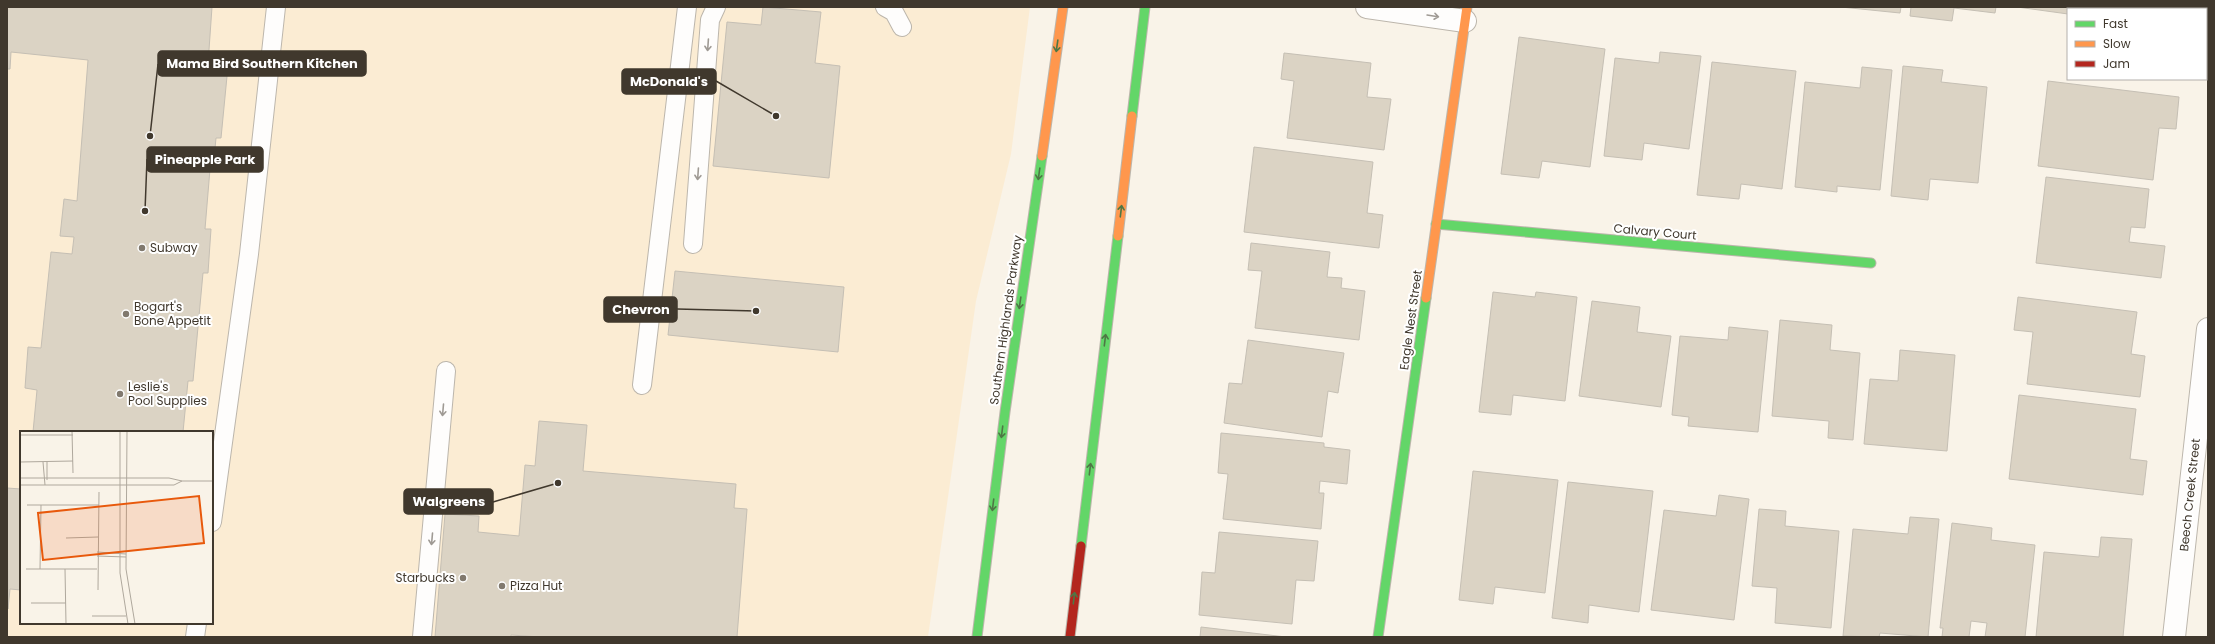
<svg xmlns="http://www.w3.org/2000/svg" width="2215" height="644" font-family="Poppins,sans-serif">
  <rect width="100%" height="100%" fill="#f9f3e8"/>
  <path fill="#fbecd3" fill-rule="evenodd" d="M 7,7 L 1030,7 L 1011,154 L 976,301 L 928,637 L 7,637 ZM 21,432 L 212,432 L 212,623 L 21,623 Z"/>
  <g fill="#dbd3c4" stroke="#c5bfb4">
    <path d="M 7,7 L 212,7 L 208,64 L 228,66 L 221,138 L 216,138 L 213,169 L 210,169 L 205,229 L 211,229 L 208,273 L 203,273 L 193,381 L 188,381 L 183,432 L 33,432 L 37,390 L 25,388 L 28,347 L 41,348 L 51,252 L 72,254 L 74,237 L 60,236 L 64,199 L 77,201 L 88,60 L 11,52 L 10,69 L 7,69 Z"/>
    <path d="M 763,7 L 821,12 L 815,63 L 840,66 L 829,178 L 713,166 L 727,22 L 761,25 Z"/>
    <path d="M 1841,7 L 1901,7 L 1900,13 Z"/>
    <path d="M 1911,7 L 1996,7 L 1995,13 L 1954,8 L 1952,21 L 1910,16 Z"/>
    <path d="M 2017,7 L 2092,7 L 2092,9 L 2068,9 L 2068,14 Z"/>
    <path d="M 2105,7 L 2191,7 L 2190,9 L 2104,9 Z"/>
    <path d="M 1519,37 L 1605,49 L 1590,167 L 1542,161 L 1539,178 L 1501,174 Z"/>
    <path d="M 1660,52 L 1701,56 L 1689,149 L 1644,143 L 1642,160 L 1604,156 L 1615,58 L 1659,63 Z"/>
    <path d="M 1284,53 L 1371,63 L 1367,97 L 1391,99 L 1384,150 L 1287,138 L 1294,81 L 1281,79 Z"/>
    <path d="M 1712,62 L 1796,71 L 1782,189 L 1741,184 L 1739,199 L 1697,195 Z"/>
    <path d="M 1903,66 L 1943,70 L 1941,82 L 1987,87 L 1978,183 L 1930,179 L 1928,200 L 1891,196 Z"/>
    <path d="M 1862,67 L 1892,70 L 1880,190 L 1837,186 L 1837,192 L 1795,187 L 1805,82 L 1860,88 Z"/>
    <path d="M 2048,81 L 2179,97 L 2176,129 L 2159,128 L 2153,180 L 2038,166 Z"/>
    <path d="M 1254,147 L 1373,162 L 1367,213 L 1383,215 L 1379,248 L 1244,232 Z"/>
    <path d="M 2046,177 L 2149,189 L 2145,228 L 2131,227 L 2129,242 L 2165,246 L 2161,278 L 2036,263 Z"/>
    <path d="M 1251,243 L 1330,252 L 1327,277 L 1342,278 L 1341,288 L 1365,291 L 1359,340 L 1255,328 L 1262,271 L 1248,270 Z"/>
    <path d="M 675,271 L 844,287 L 838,352 L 668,335 Z"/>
    <path d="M 1493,292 L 1535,297 L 1536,292 L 1577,297 L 1565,401 L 1513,395 L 1511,415 L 1479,412 Z"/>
    <path d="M 2018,297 L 2137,312 L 2131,354 L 2145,356 L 2140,397 L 2027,384 L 2033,332 L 2014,330 Z"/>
    <path d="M 1592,301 L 1640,307 L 1637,332 L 1671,336 L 1661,407 L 1579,396 Z"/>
    <path d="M 1780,320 L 1832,325 L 1830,350 L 1860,353 L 1853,440 L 1828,438 L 1829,421 L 1772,416 Z"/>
    <path d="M 1729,327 L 1768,331 L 1758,432 L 1688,426 L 1689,417 L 1672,415 L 1680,336 L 1728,340 Z"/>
    <path d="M 1248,340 L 1344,353 L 1338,393 L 1328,391 L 1322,437 L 1224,423 L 1229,383 L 1242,384 Z"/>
    <path d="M 1900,350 L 1955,355 L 1947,451 L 1864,444 L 1870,379 L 1898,381 Z"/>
    <path d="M 2019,395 L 2136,409 L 2130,459 L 2147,461 L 2143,495 L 2009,479 Z"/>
    <path d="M 539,421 L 587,425 L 583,471 L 736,484 L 734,508 L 747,509 L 737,637 L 540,637 L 511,635 L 511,637 L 435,637 L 445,514 L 479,516 L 478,532 L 519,536 L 525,465 L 535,466 Z"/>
    <path d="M 1221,433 L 1324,443 L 1324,447 L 1350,450 L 1347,484 L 1320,481 L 1319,493 L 1324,493 L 1321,529 L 1223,519 L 1228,474 L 1218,473 Z"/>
    <path d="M 1473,471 L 1558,480 L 1545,593 L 1495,587 L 1493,604 L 1459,600 Z"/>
    <path d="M 1568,482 L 1653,491 L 1639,612 L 1589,605 L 1588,623 L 1552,618 Z"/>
    <path d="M 7,488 L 21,489 L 21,590 L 10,589 L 8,609 Z"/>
    <path d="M 1719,495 L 1749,499 L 1734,620 L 1651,610 L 1664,510 L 1716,516 Z"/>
    <path d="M 1759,509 L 1786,511 L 1785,526 L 1839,531 L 1831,628 L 1775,623 L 1777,588 L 1752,586 Z"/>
    <path d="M 1910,517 L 1939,519 L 1928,637 L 1880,633 L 1879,637 L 1843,636 L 1853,529 L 1908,534 Z"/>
    <path d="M 1952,523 L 1992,528 L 1991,540 L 2035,545 L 2025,637 L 1985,637 L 1987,623 L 1971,621 L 1969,637 L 1942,637 L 1943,628 L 1940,628 Z"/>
    <path d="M 1219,532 L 1318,541 L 1314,581 L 1296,580 L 1292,624 L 1199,615 L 1202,572 L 1215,573 Z"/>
    <path d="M 2101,537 L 2132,539 L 2123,637 L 2036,637 L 2044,552 L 2099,557 Z"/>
    <path d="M 1201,627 L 1286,637 L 1200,637 Z"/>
  </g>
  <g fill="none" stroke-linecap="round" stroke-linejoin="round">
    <defs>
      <g id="lane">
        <path d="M 885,7 L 894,12 L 902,27"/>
        <path d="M 693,244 L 710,20 L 716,7"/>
        <path d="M 642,385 L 687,7"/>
        <path d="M 212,522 L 249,254 L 276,7"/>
        <path d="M 195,637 L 197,623"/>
        <path d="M 422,637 L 446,371"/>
      </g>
      <g id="street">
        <path d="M 1367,7 L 1465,21"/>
        <path d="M 2174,637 L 2208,329"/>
      </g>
      <g id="fast">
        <path d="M 1132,116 L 1145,7"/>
        <path d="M 1436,224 L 1871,263"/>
        <path d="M 1081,546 L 1118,236"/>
        <path d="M 977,637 L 1005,412 L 1042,156"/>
        <path d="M 1378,637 L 1426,298"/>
      </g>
      <g id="slow">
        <path d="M 1042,156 L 1063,7"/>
        <path d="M 1118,236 L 1132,116"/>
        <path d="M 1426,298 L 1467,7"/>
      </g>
      <path id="jam" d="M 1070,637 L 1081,546"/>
    </defs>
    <use href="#lane" stroke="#bcb6ac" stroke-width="20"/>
    <use href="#street" stroke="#bcb6ac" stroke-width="24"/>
    <use href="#fast" stroke="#bcb6ac" stroke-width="11"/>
    <use href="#slow" stroke="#bcb6ac" stroke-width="11"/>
    <use href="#jam" stroke="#bcb6ac" stroke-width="11"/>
    <use href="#lane" stroke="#fefdfc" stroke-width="18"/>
    <use href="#street" stroke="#fefdfc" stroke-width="22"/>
    <use href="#fast" stroke="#63d668" stroke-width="9"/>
    <use href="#slow" stroke="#ff974d" stroke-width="9"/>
    <use href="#jam" stroke="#b3261e" stroke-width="9"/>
  </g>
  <defs><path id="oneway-shaft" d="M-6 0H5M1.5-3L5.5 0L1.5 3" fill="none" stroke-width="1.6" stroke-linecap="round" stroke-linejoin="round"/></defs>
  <g stroke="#9f9a94">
    <use href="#oneway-shaft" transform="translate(1433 16) rotate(9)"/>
    <use href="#oneway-shaft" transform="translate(708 45) rotate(94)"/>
    <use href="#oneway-shaft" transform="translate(698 174) rotate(94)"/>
    <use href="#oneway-shaft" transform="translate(443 410) rotate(95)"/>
    <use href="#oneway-shaft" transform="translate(432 539) rotate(95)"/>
  </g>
  <g stroke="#4e7745">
    <use href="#oneway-shaft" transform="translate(1057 46) rotate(98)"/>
    <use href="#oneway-shaft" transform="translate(1039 174) rotate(98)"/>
    <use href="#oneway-shaft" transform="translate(1121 211) rotate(-83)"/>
    <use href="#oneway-shaft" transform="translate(1020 303) rotate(98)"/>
    <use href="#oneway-shaft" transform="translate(1105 340) rotate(-83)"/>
    <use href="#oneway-shaft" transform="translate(1002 432) rotate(97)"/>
    <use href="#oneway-shaft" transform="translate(1090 469) rotate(-83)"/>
    <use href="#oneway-shaft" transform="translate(993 505) rotate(97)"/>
    <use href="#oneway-shaft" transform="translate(1074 598) rotate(-83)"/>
  </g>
  <g fill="#81796e" stroke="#fff" stroke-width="1.5">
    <circle cx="142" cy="248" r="4"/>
    <circle cx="126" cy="314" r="4"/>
    <circle cx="120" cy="394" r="4"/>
    <circle cx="463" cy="578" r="4"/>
    <circle cx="502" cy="586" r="4"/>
  </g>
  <g text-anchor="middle" stroke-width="4" stroke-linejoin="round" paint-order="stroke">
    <g font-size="12" fill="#40382d" stroke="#fff">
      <text transform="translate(1655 232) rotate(5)" y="4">Calvary Court</text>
      <text transform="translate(1006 320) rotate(-82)" y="4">Southern Highlands Parkway</text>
      <text transform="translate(1411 320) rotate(-82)" y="4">Eagle Nest Street</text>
      <text transform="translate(2190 495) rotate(-84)" y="4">Beech Creek Street</text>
    </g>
    <g font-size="12" fill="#40382d" stroke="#fff" text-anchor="start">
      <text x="150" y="252">Subway</text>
      <text x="134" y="311">Bogart's<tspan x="134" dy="14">Bone Appetit</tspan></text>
      <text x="128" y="391">Leslie's<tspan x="128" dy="14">Pool Supplies</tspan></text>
      <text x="455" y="582" text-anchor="end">Starbucks</text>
      <text x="510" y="590">Pizza Hut</text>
    </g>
  </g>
  <g transform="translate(20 431)">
    <rect width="193" height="193" fill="#f9f3e8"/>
    <path fill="none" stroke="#afa89d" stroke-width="1" d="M 52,0 L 53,42M 100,0 L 100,142 L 108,193M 107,0 L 106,138 L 115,193M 0,4 L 53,4M 0,31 L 53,30M 23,31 L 25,54M 0,47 L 149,47 L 162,50 L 193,50M 27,49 L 27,31M 0,54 L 154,54 L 162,50M 7,74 L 79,74M 46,107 L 78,106M 77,121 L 106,123M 77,125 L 106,126M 6,138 L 77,138M 20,138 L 21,74M 45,138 L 46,193M 78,159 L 79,61M 11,172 L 46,172M 72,185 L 106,185"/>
    <path fill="#e8590c" fill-opacity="0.15" stroke="#e8590c" stroke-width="2" d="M 179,65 L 184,112 L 23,129 L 18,82 Z"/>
    <rect width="193" height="193" fill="none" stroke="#40382d" stroke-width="2"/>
  </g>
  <path fill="none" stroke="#40382d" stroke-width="1.5" d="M150 136L158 64M776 116L716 81M145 211L147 159M756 311L677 309M558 483L493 502"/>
  <g fill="#40382d" stroke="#fff" stroke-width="1.5">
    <circle cx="150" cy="136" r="4"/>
    <circle cx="776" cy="116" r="4"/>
    <circle cx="145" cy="211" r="4"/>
    <circle cx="756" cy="311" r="4"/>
    <circle cx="558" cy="483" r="4"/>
  </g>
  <g fill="#40382d" stroke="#40382d" stroke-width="1.5">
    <rect x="158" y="51" width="208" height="25" rx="4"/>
    <rect x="622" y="69" width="94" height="25" rx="4"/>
    <rect x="147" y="147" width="116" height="25" rx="4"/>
    <rect x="604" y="297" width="73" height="25" rx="4"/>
    <rect x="404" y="489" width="89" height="25" rx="4"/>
  </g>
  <g font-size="13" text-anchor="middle" font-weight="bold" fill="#fff">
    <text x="262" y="68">Mama Bird Southern Kitchen</text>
    <text x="669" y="86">McDonald's</text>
    <text x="205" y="164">Pineapple Park</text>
    <text x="641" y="314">Chevron</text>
    <text x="449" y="506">Walgreens</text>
  </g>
  <rect width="2215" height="644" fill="none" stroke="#40382d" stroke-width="16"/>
  <rect x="2067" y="8" width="140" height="72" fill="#ffffff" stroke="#b3afab"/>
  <rect x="2075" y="21" width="20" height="6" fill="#63d668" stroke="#b3afab"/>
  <text x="2103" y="28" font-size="12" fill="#40382d">Fast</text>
  <rect x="2075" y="41" width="20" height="6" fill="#ff974d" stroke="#b3afab"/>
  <text x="2103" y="48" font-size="12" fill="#40382d">Slow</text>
  <rect x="2075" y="61" width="20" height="6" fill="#b3261e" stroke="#b3afab"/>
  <text x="2103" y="68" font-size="12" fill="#40382d">Jam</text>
</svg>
